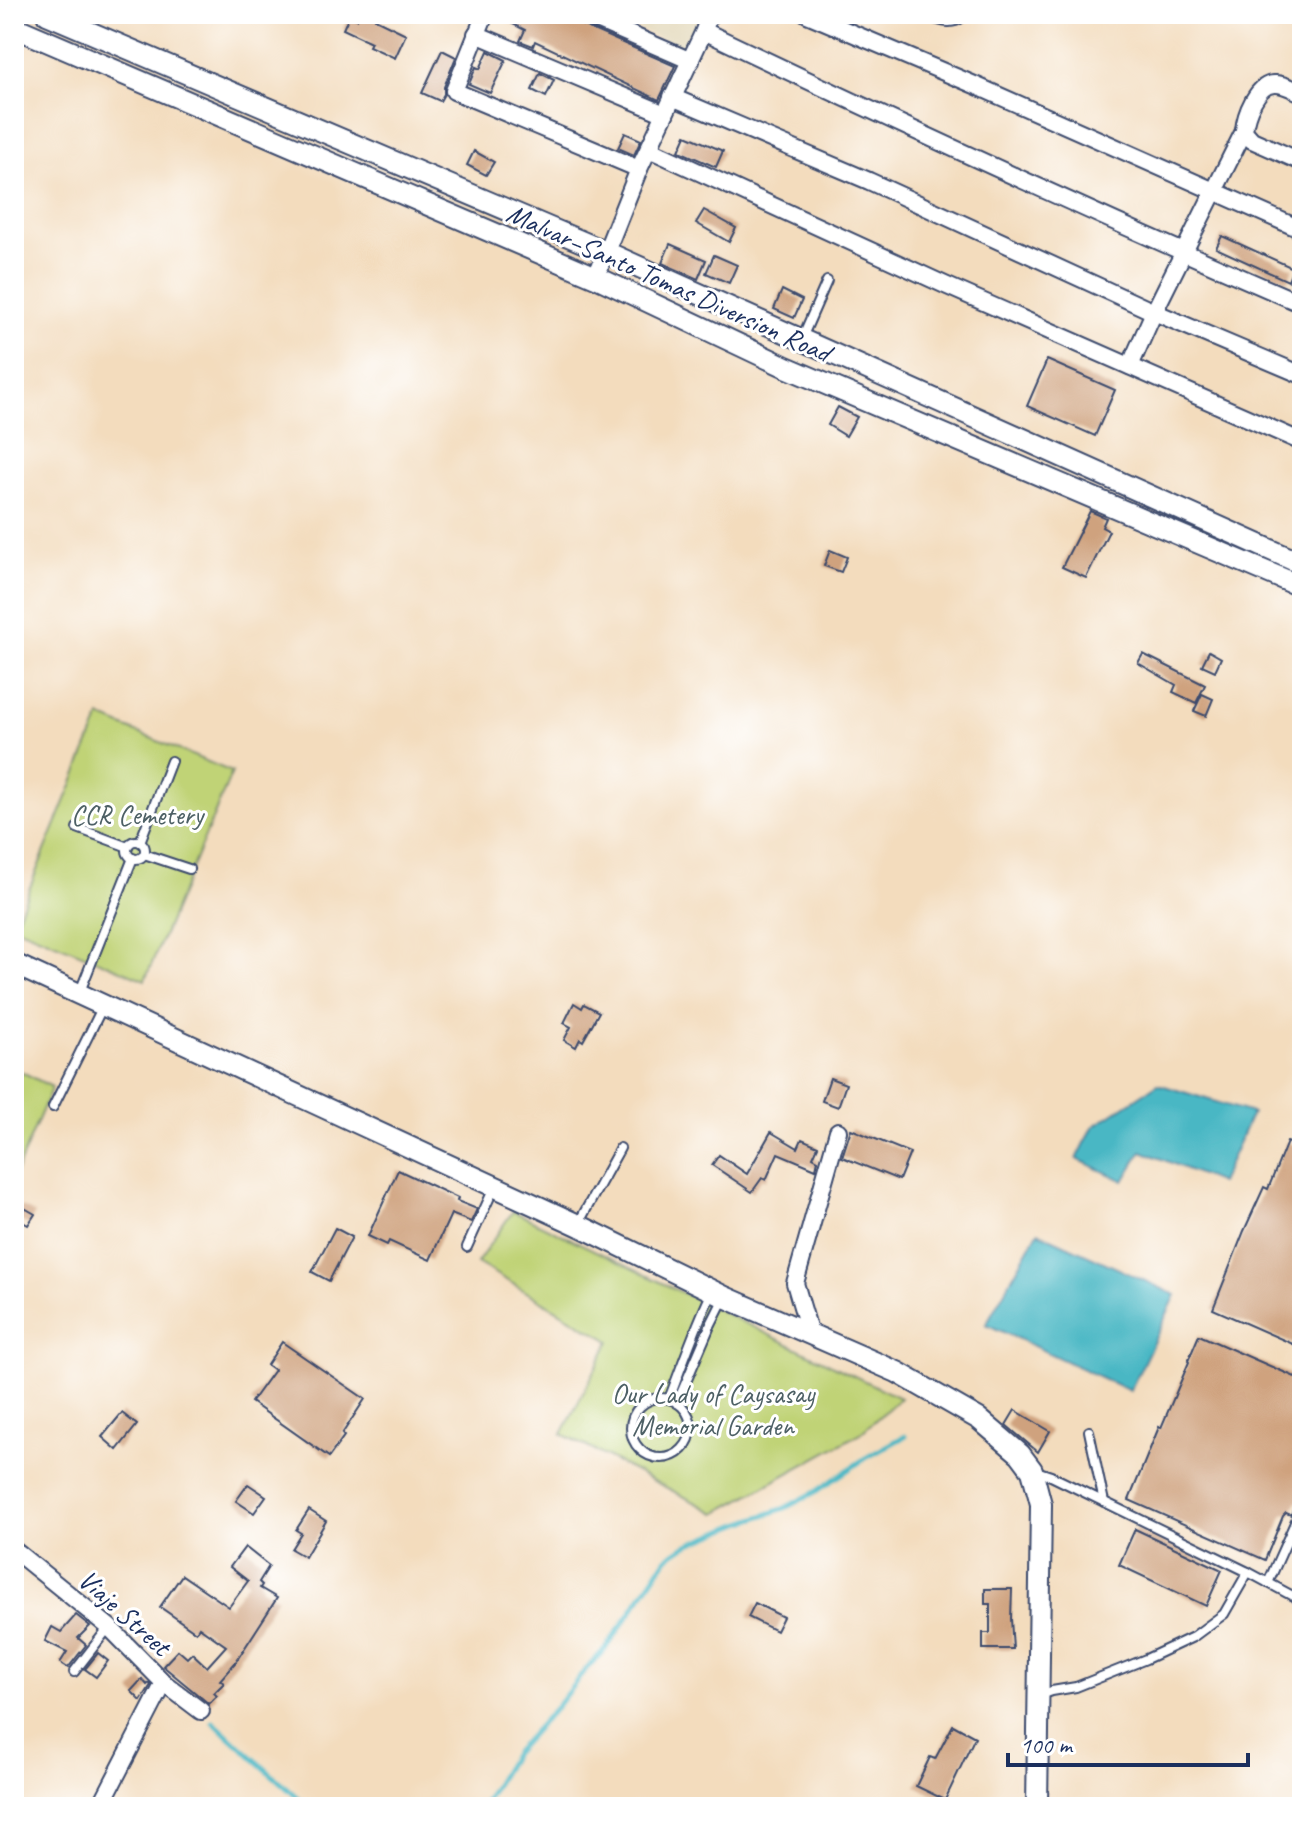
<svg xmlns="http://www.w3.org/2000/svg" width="1316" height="1821" font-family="Caveat,sans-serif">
  <rect width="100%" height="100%" fill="#fff"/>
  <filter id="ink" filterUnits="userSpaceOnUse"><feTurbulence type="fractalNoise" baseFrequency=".0125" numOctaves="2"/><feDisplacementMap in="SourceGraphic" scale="16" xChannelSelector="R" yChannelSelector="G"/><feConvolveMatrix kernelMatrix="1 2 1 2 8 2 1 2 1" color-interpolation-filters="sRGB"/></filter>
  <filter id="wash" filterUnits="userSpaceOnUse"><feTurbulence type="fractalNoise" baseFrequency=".006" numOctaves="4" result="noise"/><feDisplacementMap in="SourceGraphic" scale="32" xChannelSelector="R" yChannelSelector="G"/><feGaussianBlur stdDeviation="1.8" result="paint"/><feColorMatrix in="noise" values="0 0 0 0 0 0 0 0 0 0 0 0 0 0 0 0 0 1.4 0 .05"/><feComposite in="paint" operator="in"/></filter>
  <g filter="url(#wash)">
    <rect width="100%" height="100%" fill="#f3dcbd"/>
    <path fill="#e2d7b8" d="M 605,14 L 702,14 L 692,52 Z"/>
    <g fill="#c0d376" stroke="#6e816a" stroke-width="2">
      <path d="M 100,717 L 232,772 L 145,980 L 14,926 Z"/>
      <path d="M 14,1068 L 52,1087 L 14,1177 Z"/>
      <path d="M 513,1211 L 900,1398 L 861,1433 L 716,1513 L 562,1434 L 610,1341 L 477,1263 Z"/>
    </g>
    <g fill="#49b7c4" stroke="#327391" stroke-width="2">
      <path d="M 1158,1084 L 1252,1113 L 1220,1183 L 1142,1151 L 1124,1181 L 1077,1159 L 1093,1127 Z"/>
      <path d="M 1038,1232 L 1176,1295 L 1130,1391 L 986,1324 Z"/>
    </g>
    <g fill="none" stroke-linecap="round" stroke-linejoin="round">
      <g stroke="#49b7c4" stroke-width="5">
        <path d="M 213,1722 L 308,1807"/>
        <path d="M 482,1807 L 514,1753 L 557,1706 L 586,1669 L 608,1646 L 667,1558 L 685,1546 L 736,1525 L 785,1508 L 817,1491 L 864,1459 L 905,1436"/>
      </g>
    </g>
    <g id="blocks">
      <g fill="#cfa27e">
        <path d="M 359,14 L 377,14 L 375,19 L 406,34 L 395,58 L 369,46 L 371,42 L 343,29 L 349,16 L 357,19 Z"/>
        <path d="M 515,14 L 572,14 L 574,20 L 579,24 L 675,66 L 659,100 L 535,41 L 533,46 L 520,41 L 525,30 L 511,23 Z"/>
        <path d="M 442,50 L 456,57 L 444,87 L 444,94 L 440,101 L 422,93 Z"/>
        <path d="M 488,51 L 506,60 L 490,93 L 469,84 L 476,67 L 480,69 Z"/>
        <path d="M 540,73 L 554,80 L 546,97 L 532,90 Z"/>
        <path d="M 625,133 L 641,140 L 634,155 L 618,148 Z"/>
        <path d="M 686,135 L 723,151 L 716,167 L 679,151 Z"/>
        <path d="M 474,151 L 494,162 L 486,175 L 467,165 Z"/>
        <path d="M 704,210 L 736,228 L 729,242 L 696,223 Z"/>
        <path d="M 1222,236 L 1293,268 L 1288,281 L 1216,248 Z"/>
        <path d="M 670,244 L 706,260 L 698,279 L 662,263 Z"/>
        <path d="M 714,255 L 737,265 L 729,283 L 706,273 Z"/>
        <path d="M 782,290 L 802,300 L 794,318 L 774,309 Z"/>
        <path d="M 1047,360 L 1115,390 L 1095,436 L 1027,406 Z"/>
        <path d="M 838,407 L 857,417 L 846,436 L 828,425 Z"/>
        <path d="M 1090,511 L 1106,518 L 1102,527 L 1109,531 L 1086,578 L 1062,567 Z"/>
        <path d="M 830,550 L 847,557 L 841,572 L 824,566 Z"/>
        <path d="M 1209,651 L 1221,658 L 1215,671 L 1202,665 Z"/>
        <path d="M 1143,654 L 1205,685 L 1196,703 L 1173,692 L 1176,685 L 1138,663 Z"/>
        <path d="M 1202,694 L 1213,699 L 1206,716 L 1194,711 Z"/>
        <path d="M 574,1003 L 582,1008 L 584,1004 L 599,1012 L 583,1041 L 580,1039 L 576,1047 L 564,1040 L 571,1027 L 564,1023 Z"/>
        <path d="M 830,1078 L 846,1084 L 838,1107 L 822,1101 Z"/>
        <path d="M 851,1129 L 910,1153 L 899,1180 L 842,1157 Z"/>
        <path d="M 771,1132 L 798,1148 L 802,1139 L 818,1146 L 813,1157 L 818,1160 L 816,1169 L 778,1153 L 766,1180 L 762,1178 L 752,1192 L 712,1165 L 719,1155 L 747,1174 Z"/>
        <path d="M 1287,1142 L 1302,1148 L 1302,1348 L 1213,1309 L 1244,1231 L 1264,1187 L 1268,1189 Z"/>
        <path d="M 398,1170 L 458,1198 L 457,1201 L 477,1209 L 471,1222 L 451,1214 L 430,1260 L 389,1241 L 387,1245 L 368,1236 Z"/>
        <path d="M 21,1206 L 35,1214 L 28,1225 L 14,1217 Z"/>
        <path d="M 335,1228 L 352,1237 L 329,1281 L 312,1272 Z"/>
        <path d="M 1199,1335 L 1302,1380 L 1302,1500 L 1296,1503 L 1291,1515 L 1286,1513 L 1283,1516 L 1265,1560 L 1129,1500 L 1159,1427 L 1161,1428 L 1189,1362 L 1188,1361 Z"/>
        <path d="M 282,1342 L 365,1399 L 342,1434 L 344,1436 L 329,1457 L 251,1402 L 274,1370 L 267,1365 Z"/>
        <path d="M 1015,1410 L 1050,1431 L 1038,1452 L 1006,1425 Z"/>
        <path d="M 122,1413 L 137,1425 L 117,1450 L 102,1437 Z"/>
        <path d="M 248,1484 L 266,1496 L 254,1513 L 236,1501 Z"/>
        <path d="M 309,1510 L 326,1521 L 305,1557 L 291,1549 L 301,1533 L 296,1530 Z"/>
        <path d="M 1135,1529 L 1222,1570 L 1206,1606 L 1119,1565 Z"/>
        <path d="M 245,1547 L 269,1566 L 259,1582 L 262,1585 L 260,1588 L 277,1598 L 235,1663 L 220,1680 L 224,1683 L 214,1693 L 217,1696 L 209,1704 L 163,1666 L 178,1650 L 187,1658 L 192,1653 L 207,1667 L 226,1646 L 199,1627 L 196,1632 L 160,1607 L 182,1575 L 229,1607 L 248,1581 L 230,1567 Z"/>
        <path d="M 985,1589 L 1012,1589 L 1011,1619 L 1013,1649 L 983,1649 L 983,1633 L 990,1633 L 990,1604 L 985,1604 Z"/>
        <path d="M 755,1603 L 783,1617 L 776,1631 L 748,1617 Z"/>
        <path d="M 76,1615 L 90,1626 L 78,1638 L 86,1645 L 68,1668 L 60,1663 L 67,1652 L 45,1641 L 52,1627 L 61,1632 Z"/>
        <path d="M 98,1653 L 108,1661 L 96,1677 L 85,1669 Z"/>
        <path d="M 142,1679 L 147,1685 L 149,1683 L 151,1685 L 141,1701 L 131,1691 Z"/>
        <path d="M 953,1725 L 975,1737 L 945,1800 L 916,1786 L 930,1757 L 935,1759 Z"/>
      </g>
    </g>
  </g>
  <g filter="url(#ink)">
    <use href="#blocks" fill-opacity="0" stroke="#3b496c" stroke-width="2"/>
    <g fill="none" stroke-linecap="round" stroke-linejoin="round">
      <defs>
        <g id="service">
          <path d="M 802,338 L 827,281"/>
          <path d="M 77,828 L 128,847"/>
          <circle cx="136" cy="850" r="9"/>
          <path d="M 140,842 L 171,761"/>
          <path d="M 144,854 L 189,869"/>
          <path d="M 79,994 L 133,858"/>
          <path d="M 53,1107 L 103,1006"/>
          <path d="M 578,1224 L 620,1148"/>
          <path d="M 467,1247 L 494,1188"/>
          <circle cx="661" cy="1428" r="30"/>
          <path d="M 669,1399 C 683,1363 695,1327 712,1292"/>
          <path d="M 677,1403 L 710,1326 L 724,1298"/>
          <path d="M 1089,1431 L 1104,1502"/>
          <path d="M 1036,1471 L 1051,1476 L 1248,1572"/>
          <path d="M 1268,1583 L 1302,1507"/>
          <path d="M 74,1672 L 109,1627"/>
          <path d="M 1041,1695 L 1052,1691 L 1076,1687 L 1146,1659 L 1193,1637 L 1224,1614 L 1248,1572 L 1302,1601"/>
        </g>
        <g id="minor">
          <path d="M 485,14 L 454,91 L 639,169"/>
          <path d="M 583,14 L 691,61"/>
          <path d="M 807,14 L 977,86 L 1302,230"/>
          <path d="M 932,14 C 943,17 951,21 960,14"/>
          <path d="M 704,31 C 902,126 1101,217 1302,304"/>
          <path d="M 476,34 L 665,114"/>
          <path d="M 1302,93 C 1294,90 1285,84 1276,84 C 1257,82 1245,116 1244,131 L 1252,140 L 1302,162"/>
          <path d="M 672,97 L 869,181 L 1154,312 L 1302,375"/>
          <path d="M 649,149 L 945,285 L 1302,442"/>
          <path d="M 596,277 L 639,169 L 704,31 L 709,14"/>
          <path d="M 1130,366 L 1154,312 L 1244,131"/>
          <path d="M 810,1334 L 795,1283 L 838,1131"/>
          <path d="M 14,1550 L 109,1627 L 164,1683 L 201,1711"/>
          <path d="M 100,1807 L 164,1683"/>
        </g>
        <g id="tertiary">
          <path d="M 47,14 L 606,252 L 1302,564"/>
          <path d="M 14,27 L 596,277 L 786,367 L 1302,587"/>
          <path d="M 14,964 L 578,1225 L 725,1297 L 897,1372 L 979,1419 L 1020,1454 L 1032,1470 L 1041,1504 L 1037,1807"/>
        </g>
      </defs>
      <use href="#service" stroke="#3b496c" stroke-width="12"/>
      <use href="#minor" stroke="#3b496c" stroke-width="20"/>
      <use href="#tertiary" stroke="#3b496c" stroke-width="24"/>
      <use href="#service" stroke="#fff" stroke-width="8"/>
      <use href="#minor" stroke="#fff" stroke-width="16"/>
      <use href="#tertiary" stroke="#fff" stroke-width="20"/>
    </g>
  </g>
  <g text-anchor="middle" stroke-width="6" stroke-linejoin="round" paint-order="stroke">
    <g font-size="28" fill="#1b2f5e" stroke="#fff">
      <text transform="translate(669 282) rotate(24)" y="10">Malvar–Santo Tomas Diversion Road</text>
      <text transform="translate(125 1612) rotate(42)" y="10">Viaje Street</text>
    </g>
    <g font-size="28" fill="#4d6065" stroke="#fff">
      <text x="137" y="824">CCR Cemetery</text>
      <text x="713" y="1403">Our Lady of Caysasay<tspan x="713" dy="32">Memorial Garden</tspan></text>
    </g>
  </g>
  <rect width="1316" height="1821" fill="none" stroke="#fff" stroke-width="48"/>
  <path d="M1008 1753v12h240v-12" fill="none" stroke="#1b2f5e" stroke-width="4"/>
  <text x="1020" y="1753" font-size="24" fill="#1b2f5e" stroke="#ffffff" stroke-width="6" paint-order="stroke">100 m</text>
</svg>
